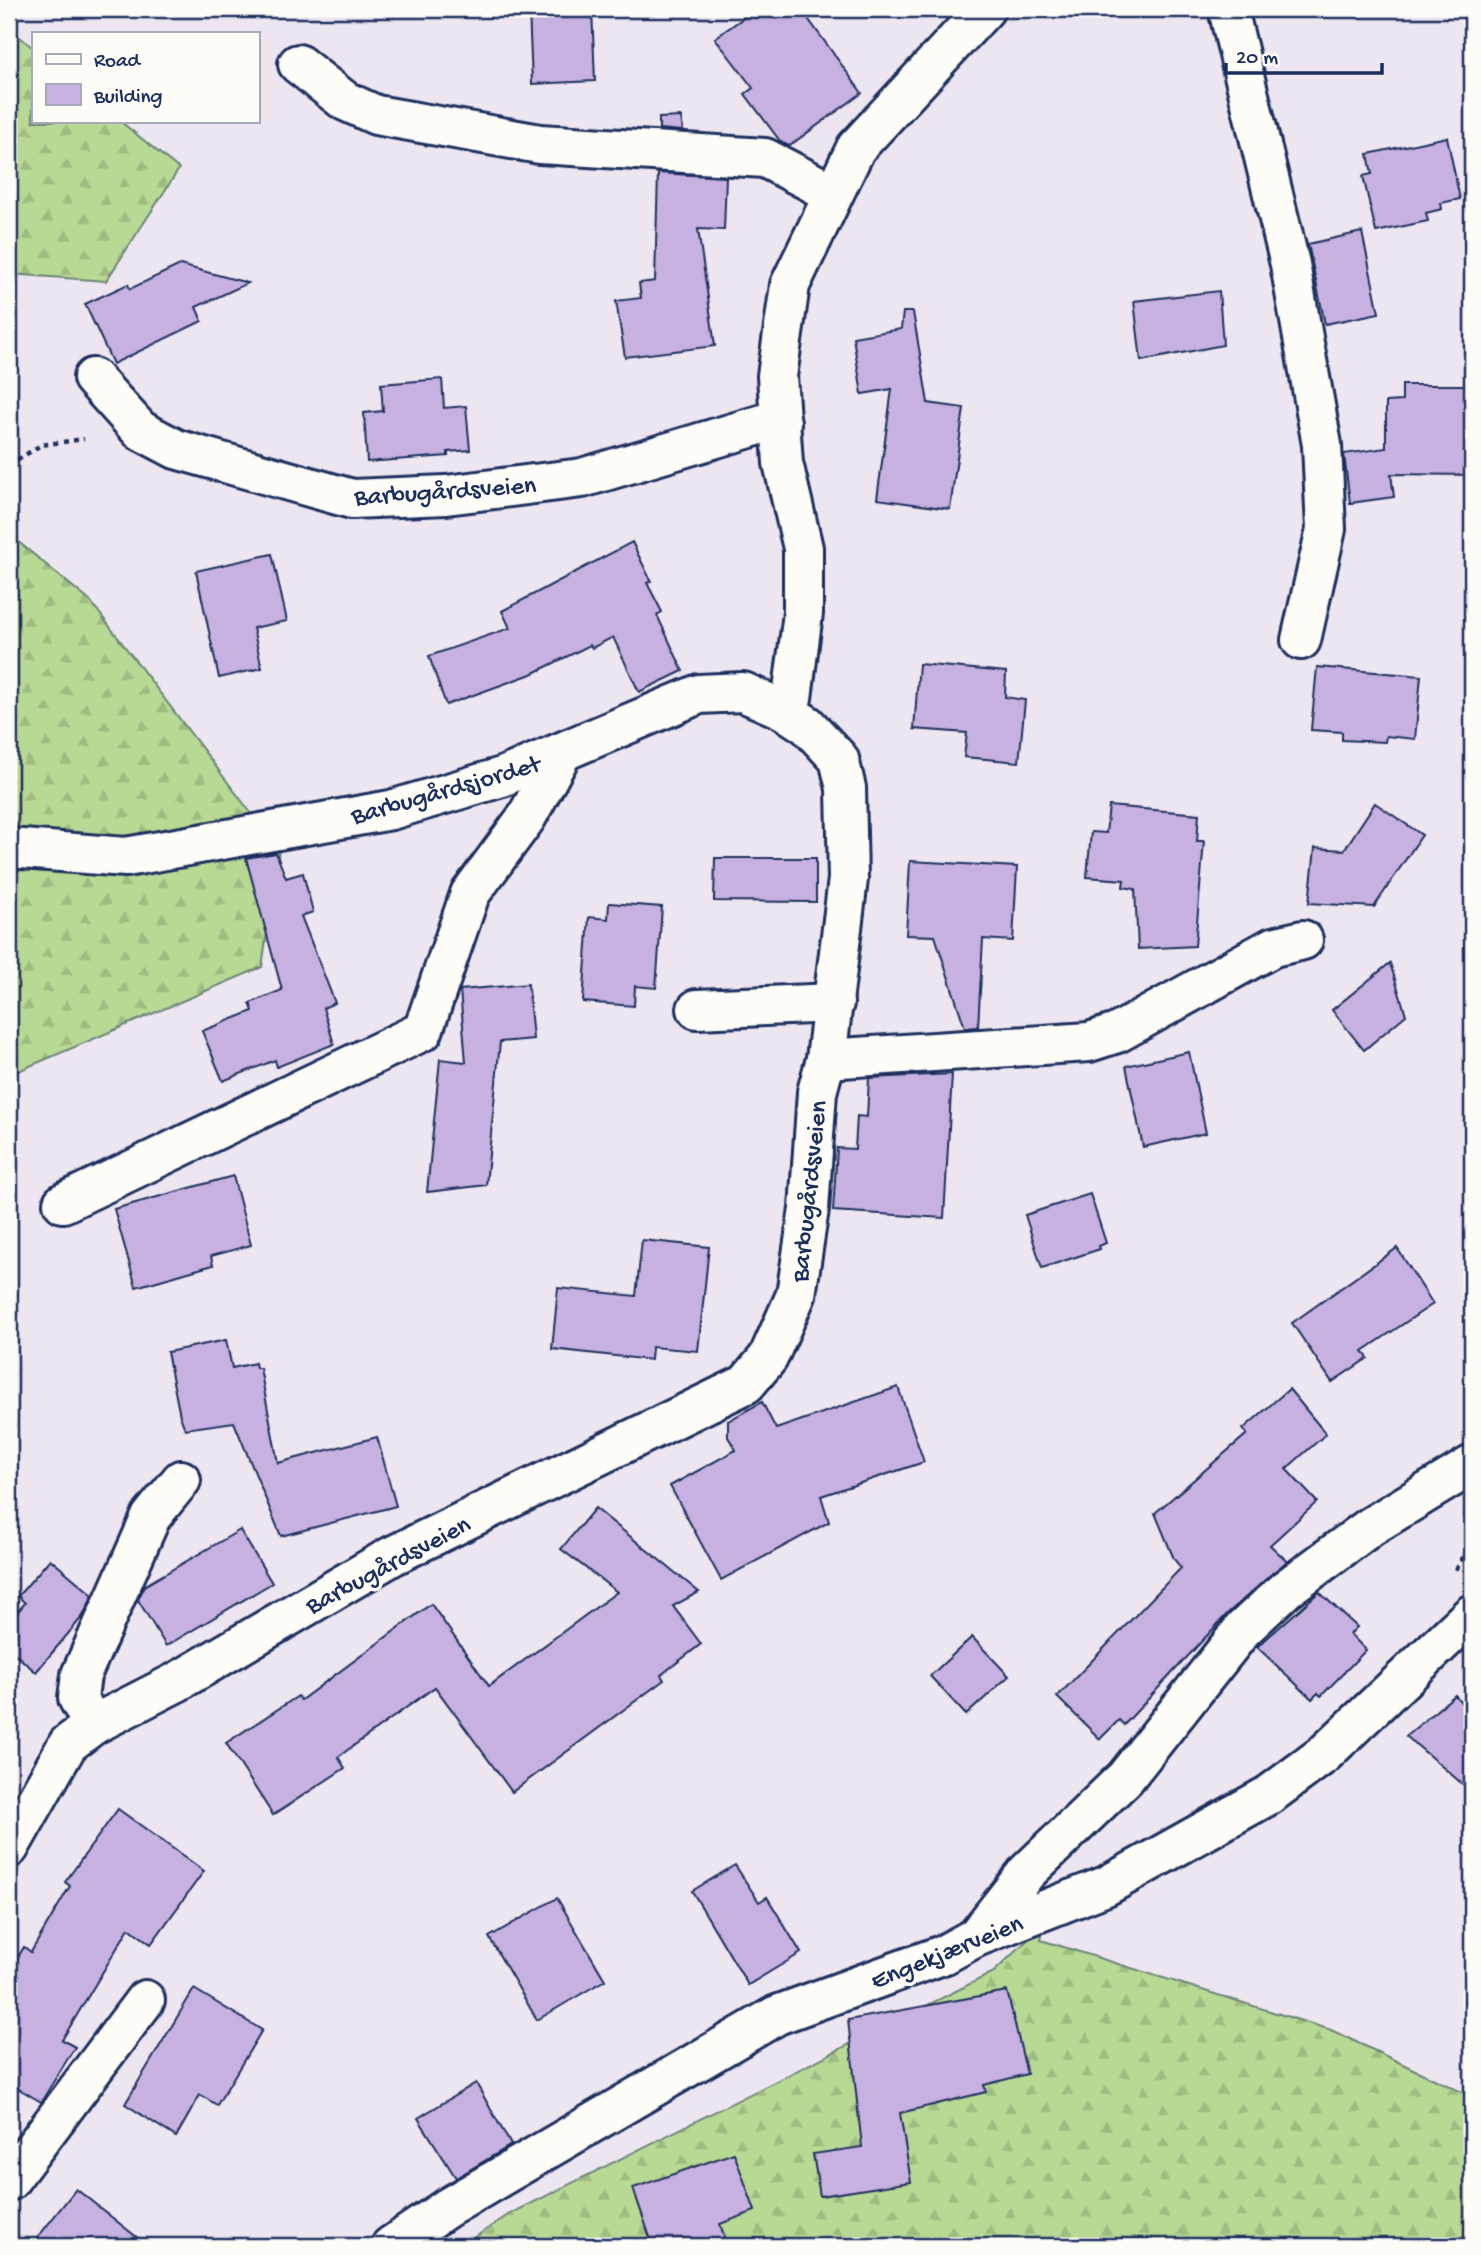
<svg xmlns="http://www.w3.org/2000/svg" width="1481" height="2255" font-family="'Gochi Hand',sans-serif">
  <defs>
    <pattern id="forest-firs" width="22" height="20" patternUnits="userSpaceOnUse" patternTransform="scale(1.75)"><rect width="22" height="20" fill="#b8d993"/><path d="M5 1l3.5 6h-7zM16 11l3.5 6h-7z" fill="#9ebb81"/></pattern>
  </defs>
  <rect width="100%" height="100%" fill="#ede6f0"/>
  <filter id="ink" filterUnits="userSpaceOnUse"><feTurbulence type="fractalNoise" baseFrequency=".0143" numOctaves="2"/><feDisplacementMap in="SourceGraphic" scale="14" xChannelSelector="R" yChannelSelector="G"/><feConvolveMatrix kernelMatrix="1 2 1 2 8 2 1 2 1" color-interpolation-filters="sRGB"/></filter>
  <g filter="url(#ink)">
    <g fill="url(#forest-firs)" stroke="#6a8478" stroke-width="2">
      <path d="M 9,28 L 33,48 L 33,121 L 120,121 L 179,169 L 106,281 L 9,274 Z"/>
      <path d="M 9,534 L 91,602 L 279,850 L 262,967 L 9,1075 Z"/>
      <path d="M 1045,1923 L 1041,1940 L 1331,2030 L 1472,2097 L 1472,2246 L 462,2246 L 508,2215 L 994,1972 Z"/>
    </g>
    <g fill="#c7b1e0" stroke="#1b2f5e" stroke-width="2">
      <path d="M 529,9 L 592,9 L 595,81 L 532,84 Z"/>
      <path d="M 756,9 L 801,9 L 862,93 L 789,146 L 780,141 L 745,94 L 753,88 L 715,38 Z"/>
      <path d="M 681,117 L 683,131 L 659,129 L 659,118 Z"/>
      <path d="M 1447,137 L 1460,199 L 1441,203 L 1442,209 L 1426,213 L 1428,221 L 1376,232 L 1363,176 L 1372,174 L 1368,154 Z"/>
      <path d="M 658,173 L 726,177 L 724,230 L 698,229 L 715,346 L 625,357 L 616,301 L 641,298 L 639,283 L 655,281 Z"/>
      <path d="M 1362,232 L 1379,313 L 1325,324 L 1308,244 Z"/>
      <path d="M 180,265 L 248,283 L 196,307 L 202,321 L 113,364 L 85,304 L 128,284 L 130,289 Z"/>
      <path d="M 1219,291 L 1223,345 L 1141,361 L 1134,301 Z"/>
      <path d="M 903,312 L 913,312 L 928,403 L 964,408 L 950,509 L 877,499 L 892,389 L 862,394 L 853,337 L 901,329 Z"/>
      <path d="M 442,379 L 444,408 L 466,406 L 470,450 L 448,452 L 448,456 L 367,462 L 364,413 L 383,411 L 381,384 Z"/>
      <path d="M 1402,385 L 1472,385 L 1472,475 L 1391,474 L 1394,497 L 1350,503 L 1344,454 L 1386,448 L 1386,402 L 1402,401 Z"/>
      <path d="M 632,542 L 651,581 L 647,583 L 662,612 L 657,615 L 683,671 L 639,692 L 613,637 L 592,648 L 590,645 L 534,673 L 446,705 L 429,656 L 510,628 L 502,611 Z"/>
      <path d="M 272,554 L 287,621 L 253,628 L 262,668 L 219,678 L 196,571 Z"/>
      <path d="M 919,664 L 1006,672 L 1005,697 L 1025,700 L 1019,762 L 964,757 L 967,733 L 914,729 Z"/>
      <path d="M 1317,667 L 1421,676 L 1415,739 L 1386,736 L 1385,742 L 1342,740 L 1342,732 L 1311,730 Z"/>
      <path d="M 1375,803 L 1422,835 L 1374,907 L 1309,903 L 1315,848 L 1344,850 Z"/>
      <path d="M 1109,806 L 1199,814 L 1197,841 L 1204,841 L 1195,946 L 1138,949 L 1135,889 L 1123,887 L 1124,880 L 1087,877 L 1091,832 L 1106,833 Z"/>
      <path d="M 276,853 L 286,878 L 303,873 L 313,912 L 301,916 L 335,1003 L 323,1008 L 334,1044 L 277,1067 L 275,1060 L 223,1081 L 202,1031 L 253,1011 L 250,1003 L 282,990 L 246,858 Z"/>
      <path d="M 715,858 L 816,858 L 816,902 L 714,901 Z"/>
      <path d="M 910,861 L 1017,867 L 1013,941 L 983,939 L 978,1027 L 965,1028 L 935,936 L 906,935 Z"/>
      <path d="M 609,903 L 662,907 L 656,988 L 635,986 L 634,1006 L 583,1002 L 589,917 L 608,919 Z"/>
      <path d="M 1390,963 L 1406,1015 L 1364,1050 L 1332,1010 Z"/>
      <path d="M 528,984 L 533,1039 L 500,1042 L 486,1185 L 427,1192 L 440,1059 L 466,1062 L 460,990 Z"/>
      <path d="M 1189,1052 L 1206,1133 L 1143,1147 L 1126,1066 Z"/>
      <path d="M 952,1074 L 944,1218 L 833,1211 L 837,1148 L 855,1149 L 857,1116 L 867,1117 L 869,1078 Z"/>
      <path d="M 233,1176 L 251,1245 L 211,1256 L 213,1265 L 136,1287 L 114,1209 Z"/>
      <path d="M 1090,1194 L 1106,1243 L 1099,1246 L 1100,1249 L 1042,1268 L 1025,1215 Z"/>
      <path d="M 642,1240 L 709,1247 L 698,1351 L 652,1347 L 651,1360 L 552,1349 L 558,1288 L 636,1296 Z"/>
      <path d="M 1397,1248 L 1433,1304 L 1363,1351 L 1368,1358 L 1332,1382 L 1292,1323 Z"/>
      <path d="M 226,1340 L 232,1368 L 255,1363 L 256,1368 L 260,1368 L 278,1463 L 377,1437 L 396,1506 L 281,1536 L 234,1422 L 185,1429 L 180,1416 L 167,1352 Z"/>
      <path d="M 898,1387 L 924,1462 L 821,1496 L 829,1522 L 721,1580 L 670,1486 L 736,1450 L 728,1437 L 728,1421 L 762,1402 L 776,1429 Z"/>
      <path d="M 1289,1389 L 1326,1434 L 1286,1469 L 1317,1502 L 1270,1545 L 1287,1561 L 1228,1613 L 1124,1725 L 1119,1720 L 1100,1739 L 1057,1697 L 1181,1568 L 1174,1559 L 1155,1513 L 1247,1434 L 1243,1429 Z"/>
      <path d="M 595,1508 L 699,1592 L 673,1606 L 701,1644 L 661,1675 L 664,1680 L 512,1792 L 435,1687 L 338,1757 L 345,1768 L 273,1815 L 226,1743 L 298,1696 L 301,1700 L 431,1604 L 489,1686 L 617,1592 L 561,1549 Z"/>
      <path d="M 240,1530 L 272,1583 L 166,1646 L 138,1600 L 144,1586 Z"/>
      <path d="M 50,1559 L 93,1595 L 83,1616 L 36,1672 L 9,1649 L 9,1622 L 25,1603 L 18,1596 Z"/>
      <path d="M 1319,1592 L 1357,1627 L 1350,1634 L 1366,1650 L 1321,1696 L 1318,1693 L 1312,1699 L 1257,1647 Z"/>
      <path d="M 972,1637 L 1009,1676 L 966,1715 L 930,1676 Z"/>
      <path d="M 1455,1695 L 1472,1715 L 1472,1792 L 1406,1736 Z"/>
      <path d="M 118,1809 L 204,1871 L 151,1944 L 129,1928 L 62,2040 L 75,2047 L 41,2102 L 9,2083 L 9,1972 L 24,1947 L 31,1952 L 70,1886 L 65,1882 Z"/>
      <path d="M 735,1865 L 759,1902 L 767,1897 L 801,1953 L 748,1985 L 692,1891 Z"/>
      <path d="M 557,1898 L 605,1980 L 537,2020 L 489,1937 Z"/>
      <path d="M 194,1989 L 262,2030 L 217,2105 L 200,2095 L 176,2137 L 125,2104 Z"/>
      <path d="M 1007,1991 L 1027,2074 L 984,2085 L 986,2092 L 900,2113 L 911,2182 L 820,2196 L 813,2154 L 862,2147 L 848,2020 Z"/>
      <path d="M 476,2083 L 511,2145 L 456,2178 L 418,2118 Z"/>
      <path d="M 734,2153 L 755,2211 L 720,2224 L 727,2246 L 653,2246 L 633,2188 Z"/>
      <path d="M 76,2189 L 148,2246 L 31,2246 Z"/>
    </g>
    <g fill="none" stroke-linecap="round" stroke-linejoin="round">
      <defs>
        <g id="minor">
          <path d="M 1228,9 L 1290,264 L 1322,445 L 1326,529 L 1301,640"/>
          <path d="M 298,64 L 345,101 L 376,115 L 540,144 L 765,158 L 815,184 L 831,198"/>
          <path d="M 93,378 L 140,430 L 176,449 L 352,499 L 446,495 L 582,478 L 763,424 L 781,422"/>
          <path d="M 9,848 L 126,857 L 391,810 L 502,777 L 699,694 L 743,692 L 784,710"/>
          <path d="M 697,1009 L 834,1003"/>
          <path d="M 826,1059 L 1089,1042 L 1117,1033 L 1273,947 L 1303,940"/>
          <path d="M 63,1203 L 423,1031 L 470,894 L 526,818 L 562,753"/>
          <path d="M 93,1725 L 78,1698 L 81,1675 L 151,1517 L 181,1480"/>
          <path d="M 9,1848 L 68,1744 L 93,1725 L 177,1682 L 392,1556 L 746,1384 L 768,1358 L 796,1295 L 809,1209 L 817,1092 L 826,1059 L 848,879 L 846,788 L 839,759 L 807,725 L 784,710 L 792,698 L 803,613 L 803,548 L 783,463 L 777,376 L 790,285 L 856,148 L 985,9"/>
          <path d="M 976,1937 L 1027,1872 L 1125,1778 L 1243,1629 L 1286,1589 L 1370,1527 L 1472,1465"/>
          <path d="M 9,2181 L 145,2000"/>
        </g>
        <path id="tertiary" d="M 391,2246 L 447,2208 L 777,2015 L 945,1954 L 976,1937 L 1106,1886 L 1269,1795 L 1323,1755 L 1472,1614"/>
      </defs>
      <use href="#minor" stroke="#1b2f5e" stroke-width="44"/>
      <use href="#tertiary" stroke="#1b2f5e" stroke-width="44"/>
      <g stroke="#1b2f5e" stroke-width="4.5" stroke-dasharray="5 5" stroke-linecap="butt">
        <path d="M 9,465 L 41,445 L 84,439"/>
        <path d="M 1456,1570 L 1472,1541"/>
      </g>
      <use href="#minor" stroke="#fdfcf7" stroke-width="38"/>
      <use href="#tertiary" stroke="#fdfcf7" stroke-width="38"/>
    </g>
  </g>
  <g text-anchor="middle" stroke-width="7" stroke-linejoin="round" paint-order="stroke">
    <g font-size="26" fill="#1b2f5e" stroke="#fdfcf7">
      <text transform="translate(445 489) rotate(-4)" y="9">Barbugårdsveien</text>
      <text transform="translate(445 788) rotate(-16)" y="9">Barbugårdsjordet</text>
      <text transform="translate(807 1191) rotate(-84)" y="9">Barbugårdsveien</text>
      <text transform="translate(387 1563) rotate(-28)" y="9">Barbugårdsveien</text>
      <text transform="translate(946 1950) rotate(-22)" y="9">Engekjærveien</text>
    </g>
  </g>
  <rect width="1481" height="2255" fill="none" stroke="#fdfcf7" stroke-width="35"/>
  <rect x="18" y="18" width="1446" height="2220" fill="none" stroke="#1b2f5e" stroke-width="2.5" filter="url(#ink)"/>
  <rect x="32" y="32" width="228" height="91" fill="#fdfcf7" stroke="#a3aaba" stroke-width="2"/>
  <rect x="46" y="54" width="35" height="10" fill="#fdfcf7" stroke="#a3aaba" stroke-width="2"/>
  <text x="94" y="66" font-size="21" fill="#1b2f5e">Road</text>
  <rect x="46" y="84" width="35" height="21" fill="#c7b1e0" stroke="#a3aaba" stroke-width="2"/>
  <text x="94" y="102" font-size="21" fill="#1b2f5e">Building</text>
  <path d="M1226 63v10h156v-10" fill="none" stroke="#1b2f5e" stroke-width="3.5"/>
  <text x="1236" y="63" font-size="21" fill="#1b2f5e" stroke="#fdfcf7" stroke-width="5" paint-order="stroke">20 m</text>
</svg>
